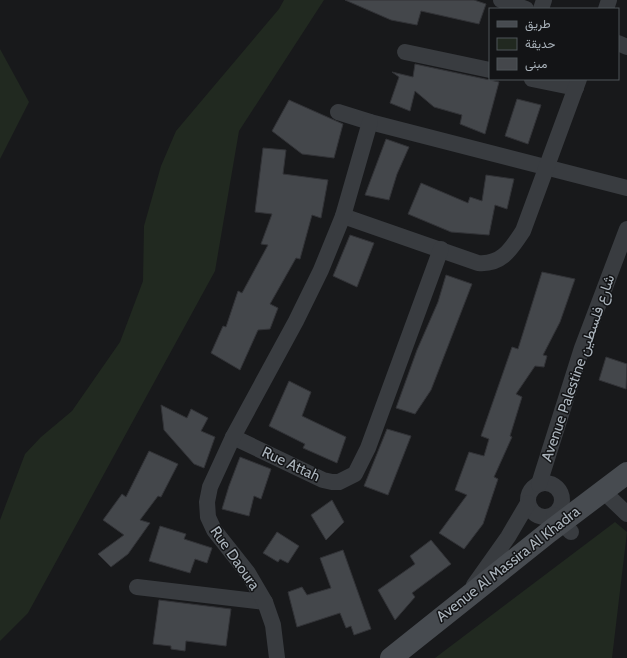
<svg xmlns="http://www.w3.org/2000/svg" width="627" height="658" font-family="Cabin,Vazirmatn,sans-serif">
  <rect width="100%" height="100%" fill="#18191b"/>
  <g fill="#212920">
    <path d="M 284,0 L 324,0 L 239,131 L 215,271 L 28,613 L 0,641 L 0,520 L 25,454 L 41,437 L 72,411 L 120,342 L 143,281 L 144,226 L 161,166 L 176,131 L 279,9 Z"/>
    <path d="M 0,49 L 29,102 L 0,159 Z"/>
    <path d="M 615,522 L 627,532 L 612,658 L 435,658 Z"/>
  </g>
  <g fill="#44474b" stroke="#323337">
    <path d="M 345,0 L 474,0 L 486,4 L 479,24 L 421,11 L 417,25 L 391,20 Z"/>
    <path d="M 415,64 L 499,82 L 485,134 L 460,124 L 462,115 L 434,107 L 415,91 L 410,111 L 390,103 L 399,77 L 392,72 L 413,77 Z"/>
    <path d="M 517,99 L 541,105 L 528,144 L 505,136 Z"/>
    <path d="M 289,100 L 343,124 L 334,158 L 302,154 L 272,131 Z"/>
    <path d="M 386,139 L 409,147 L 397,174 L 389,200 L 365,195 Z"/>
    <path d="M 263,148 L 286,150 L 283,174 L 328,180 L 321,218 L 312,215 L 300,259 L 296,258 L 270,304 L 278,308 L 270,329 L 258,330 L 240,370 L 211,353 L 223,326 L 226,327 L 238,291 L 242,293 L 268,245 L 261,244 L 272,214 L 255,212 Z"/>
    <path d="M 486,175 L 514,179 L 507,209 L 495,205 L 489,235 L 451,232 L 408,214 L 421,183 L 468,203 L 470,197 L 482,201 Z"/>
    <path d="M 350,235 L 374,243 L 357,287 L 333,276 Z"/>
    <path d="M 542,272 L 575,279 L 560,322 L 543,355 L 547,356 L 544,367 L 535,366 L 516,394 L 522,397 L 510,436 L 512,437 L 494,477 L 498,479 L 483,524 L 464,549 L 439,533 L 467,495 L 455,490 L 469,452 L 484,456 L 489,439 L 481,436 L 512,347 L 518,349 Z"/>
    <path d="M 446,275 L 472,284 L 431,390 L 415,414 L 396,408 L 417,350 L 438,302 Z"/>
    <path d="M 606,357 L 627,364 L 626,389 L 599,380 Z"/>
    <path d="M 289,381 L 311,392 L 302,416 L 346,437 L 337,463 L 303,448 L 305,444 L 269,426 Z"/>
    <path d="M 161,405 L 187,418 L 191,409 L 208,418 L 201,431 L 215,437 L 204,468 L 194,464 L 164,430 Z"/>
    <path d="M 387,429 L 411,436 L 388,495 L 364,486 Z"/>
    <path d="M 149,451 L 178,464 L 161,497 L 158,496 L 140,520 L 150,523 L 128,554 L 111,567 L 98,554 L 124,535 L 103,520 L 122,494 L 126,497 Z"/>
    <path d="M 240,457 L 271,469 L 261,499 L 254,496 L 249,516 L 222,509 L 229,486 Z"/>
    <path d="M 332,500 L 344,522 L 326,540 L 311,515 Z"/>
    <path d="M 160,526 L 186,534 L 184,539 L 212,548 L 207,563 L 195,559 L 190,573 L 149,561 Z"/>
    <path d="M 277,532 L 299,546 L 288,563 L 280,559 L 278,562 L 263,553 Z"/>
    <path d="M 431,540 L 451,564 L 412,593 L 415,597 L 395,620 L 378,590 L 415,564 L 410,556 Z"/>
    <path d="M 343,550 L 371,629 L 354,635 L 351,626 L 346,628 L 340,613 L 297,627 L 288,592 L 302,587 L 307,595 L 331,588 L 320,558 Z"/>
    <path d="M 159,600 L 231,609 L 226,646 L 186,641 L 185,651 L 171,649 L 171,646 L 153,644 Z"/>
  </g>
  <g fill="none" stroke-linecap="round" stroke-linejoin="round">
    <g stroke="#393c40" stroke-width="16">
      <path d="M 501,0 L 526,9"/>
      <path d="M 541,9 L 544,0"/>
      <path d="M 606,9 L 609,0"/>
      <path d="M 618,43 L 627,47"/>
      <path d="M 405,52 L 490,70"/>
      <path d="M 532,79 L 576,88"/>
      <path d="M 338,112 L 370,122 L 627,188"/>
      <path d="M 343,216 L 478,263 C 502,265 511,249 523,231 L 579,79"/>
      <path d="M 233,437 L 323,480 L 332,482 L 339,482 L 355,474 L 368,448 L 441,249"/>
      <circle cx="545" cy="500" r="17"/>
      <path d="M 539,484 L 582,348 L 627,229"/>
      <path d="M 602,490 L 627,514"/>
      <path d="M 554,515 L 571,532"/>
      <path d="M 474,585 L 508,537 L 528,503"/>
      <path d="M 137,587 L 265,602"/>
      <path d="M 277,658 L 273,625 L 265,602 L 248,573 L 214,530 L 208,517 L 207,502 L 210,487 L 233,437 L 296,321 L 321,270 L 343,216 L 370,122"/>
    </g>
    <path stroke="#474b50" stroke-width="22" d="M 391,658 L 549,532 L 627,473"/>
  </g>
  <g text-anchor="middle" stroke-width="3" stroke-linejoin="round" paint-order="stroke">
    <g font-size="15" fill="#aab3bb" stroke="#131416">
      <text transform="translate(578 368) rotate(-71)" y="5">Avenue Palestine شارع فلسطين</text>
      <text transform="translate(291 464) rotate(25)" y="5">Rue Attah</text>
      <text transform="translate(235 558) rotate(55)" y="5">Rue Daoura</text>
      <text transform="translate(508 564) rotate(-38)" y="5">Avenue Al Massira Al Khadra</text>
    </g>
  </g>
  <rect x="489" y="8" width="130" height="72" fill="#131416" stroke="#4f5458"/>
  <rect x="497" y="21" width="20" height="6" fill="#474b50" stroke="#4f5458"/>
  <text x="525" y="28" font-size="12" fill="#aab3bb">طريق</text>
  <rect x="497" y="38" width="20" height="12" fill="#212920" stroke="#4f5458"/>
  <text x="525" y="48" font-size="12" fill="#aab3bb">حديقة</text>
  <rect x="497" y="58" width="20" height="12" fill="#44474b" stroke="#4f5458"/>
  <text x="525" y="68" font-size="12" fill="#aab3bb">مبنى</text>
</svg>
